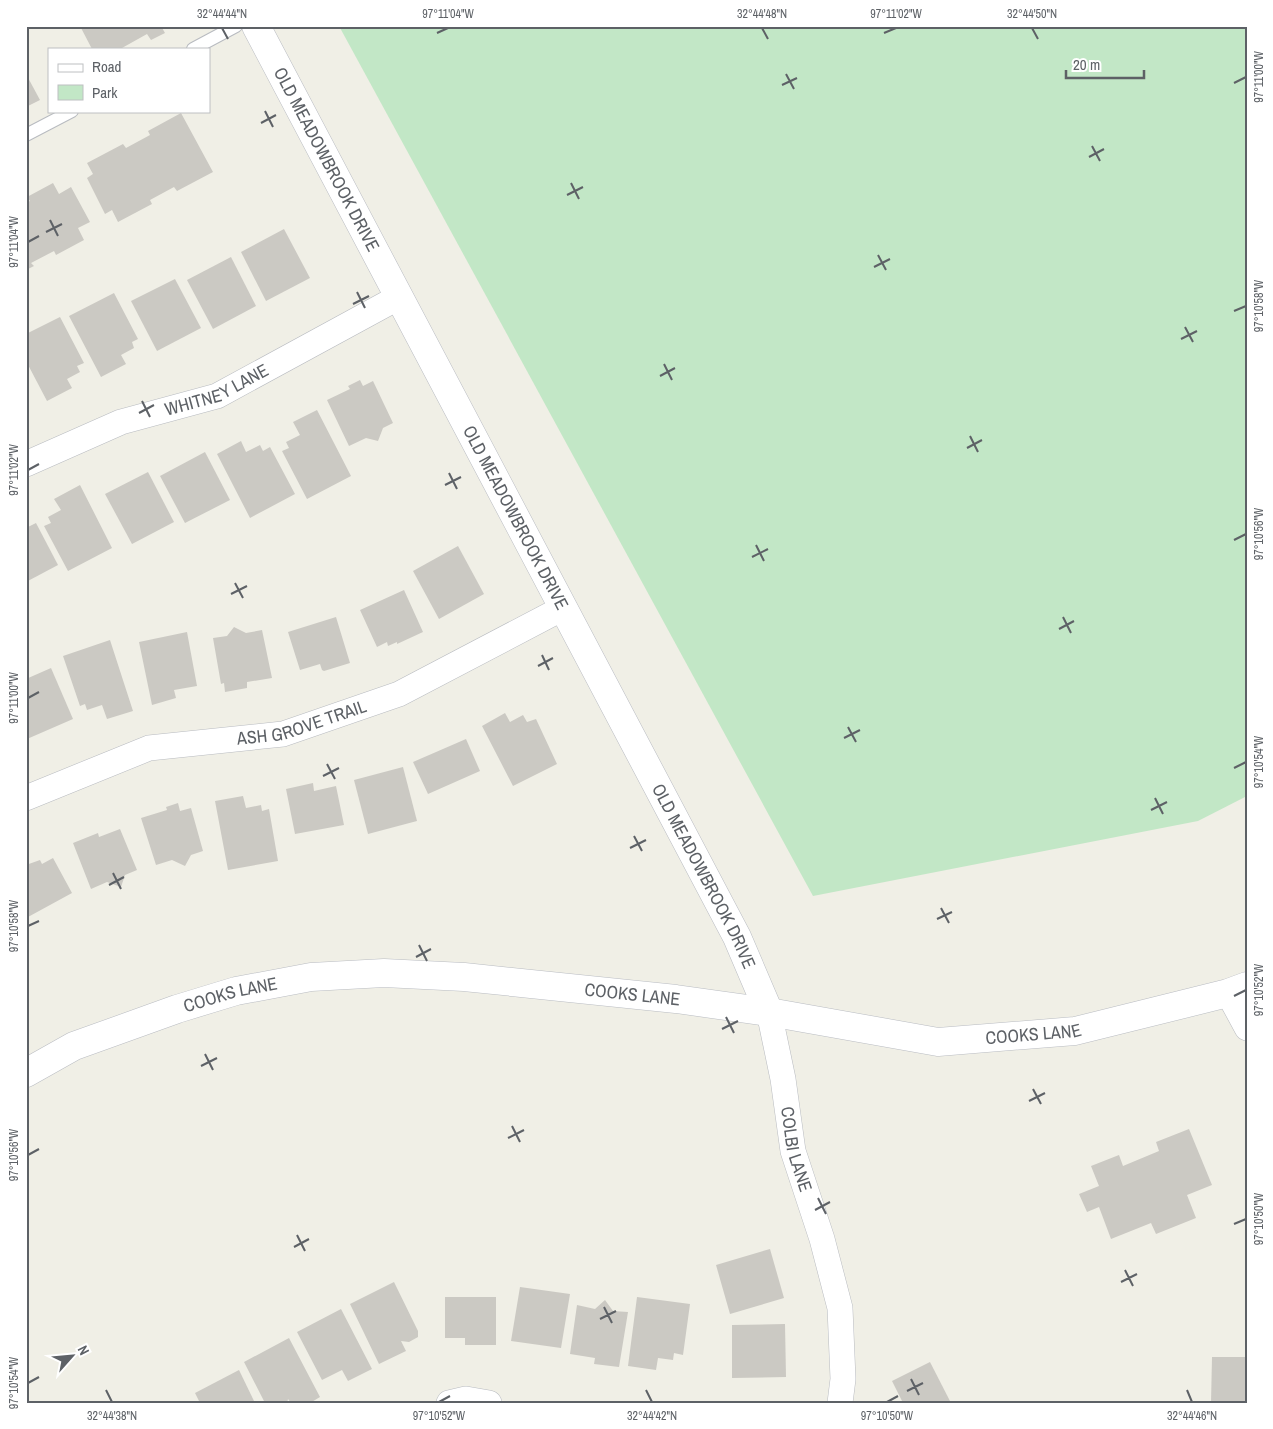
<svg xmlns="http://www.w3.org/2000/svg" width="1273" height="1429" font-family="'Archivo Narrow',sans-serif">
  <rect width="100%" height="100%" fill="#f0efe6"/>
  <path fill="#c2e7c6" d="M 339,26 L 1247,26 L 1247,796 L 1198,821 L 813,896 Z"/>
  <g fill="#cbc9c3">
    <path d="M 80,26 L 161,26 L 165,33 L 151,40 L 147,34 L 122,48 L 122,49 L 92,49 Z"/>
    <path d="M 26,74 L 40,100 L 26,107 Z"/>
    <path d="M 181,113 L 213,172 L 177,191 L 174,187 L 150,200 L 152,204 L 118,222 L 112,210 L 105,214 L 87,178 L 93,174 L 87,163 L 123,144 L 126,148 L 150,135 L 148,131 Z"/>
    <path d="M 53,183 L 59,194 L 71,187 L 90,222 L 78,228 L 84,240 L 56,255 L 54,251 L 31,263 L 34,266 L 26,270 L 26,203 L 30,201 L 27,197 Z"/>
    <path d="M 284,229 L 310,278 L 266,301 L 241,252 Z"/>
    <path d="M 231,257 L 256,306 L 213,329 L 187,280 Z"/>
    <path d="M 175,279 L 201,328 L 157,351 L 131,301 Z"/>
    <path d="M 114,293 L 138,339 L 132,342 L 134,348 L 121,355 L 126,364 L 101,377 L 69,316 Z"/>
    <path d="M 60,317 L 84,363 L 77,366 L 80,372 L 67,379 L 72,388 L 47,401 L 26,361 L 26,334 Z"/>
    <path d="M 360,380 L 363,386 L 373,381 L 393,423 L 383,428 L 378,441 L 366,438 L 349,446 L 327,400 L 350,389 L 348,386 Z"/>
    <path d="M 317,410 L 351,476 L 307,499 L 282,451 L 289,448 L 286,442 L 300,435 L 293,422 Z"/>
    <path d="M 241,441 L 246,452 L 260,445 L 263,451 L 270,447 L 295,494 L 250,518 L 217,454 Z"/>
    <path d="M 205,452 L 230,500 L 185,523 L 160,476 Z"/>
    <path d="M 148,472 L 174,522 L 132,544 L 105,494 Z"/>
    <path d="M 80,485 L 112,548 L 68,571 L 44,526 L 51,523 L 48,517 L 61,510 L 54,499 Z"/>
    <path d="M 36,523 L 58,565 L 26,582 L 26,528 Z"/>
    <path d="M 458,546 L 484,594 L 439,619 L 413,571 Z"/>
    <path d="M 404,590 L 423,632 L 397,644 L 397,642 L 388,646 L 387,642 L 377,647 L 360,610 Z"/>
    <path d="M 336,617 L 350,663 L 324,671 L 322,670 L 320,664 L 300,670 L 288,632 Z"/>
    <path d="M 234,627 L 246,633 L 262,630 L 272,678 L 247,682 L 247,688 L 225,692 L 224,683 L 221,684 L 213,638 L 227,636 Z"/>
    <path d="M 187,632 L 197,686 L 174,690 L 176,698 L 152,705 L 139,642 Z"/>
    <path d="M 110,640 L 133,711 L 107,719 L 102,705 L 87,710 L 85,704 L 80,706 L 63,656 Z"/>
    <path d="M 51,668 L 73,719 L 27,739 L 26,679 Z"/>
    <path d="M 505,713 L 510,722 L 523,715 L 527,722 L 536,719 L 557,764 L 513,786 L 482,726 Z"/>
    <path d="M 466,739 L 480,771 L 428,794 L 413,762 Z"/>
    <path d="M 403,767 L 417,821 L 368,834 L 354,780 Z"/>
    <path d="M 313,783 L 314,791 L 336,786 L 344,825 L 295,834 L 286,789 Z"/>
    <path d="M 243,796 L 246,808 L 261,805 L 262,811 L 269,809 L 278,861 L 228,870 L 215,801 Z"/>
    <path d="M 178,803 L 180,811 L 191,808 L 203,851 L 191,855 L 185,866 L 172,860 L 156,865 L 141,818 L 167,810 L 166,807 Z"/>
    <path d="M 120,829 L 137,870 L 125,875 L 121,887 L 107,882 L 91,889 L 73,843 L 98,833 L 99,837 Z"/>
    <path d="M 53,858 L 72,893 L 28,917 L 26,914 L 26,865 L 40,860 L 42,864 Z"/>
    <path d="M 1189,1129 L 1212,1185 L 1187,1195 L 1196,1218 L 1156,1234 L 1151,1223 L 1111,1239 L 1099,1207 L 1087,1212 L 1079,1194 L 1099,1186 L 1091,1166 L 1119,1155 L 1123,1166 L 1159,1151 L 1156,1142 Z"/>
    <path d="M 770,1249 L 784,1298 L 730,1314 L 716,1265 Z"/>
    <path d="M 394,1282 L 418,1331 L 418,1337 L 409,1342 L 401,1341 L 406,1351 L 379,1364 L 350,1304 Z"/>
    <path d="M 520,1287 L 570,1294 L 561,1348 L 511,1341 Z"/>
    <path d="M 445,1297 L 496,1297 L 496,1345 L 465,1345 L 465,1338 L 445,1338 Z"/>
    <path d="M 637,1297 L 690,1304 L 683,1355 L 674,1353 L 673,1360 L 658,1358 L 656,1370 L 628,1366 Z"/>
    <path d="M 605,1300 L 613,1311 L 628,1312 L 619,1367 L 594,1364 L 595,1358 L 570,1354 L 577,1305 L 595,1309 Z"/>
    <path d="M 341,1309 L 372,1369 L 348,1381 L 342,1370 L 322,1380 L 297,1332 Z"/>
    <path d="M 785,1324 L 786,1377 L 732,1378 L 732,1325 Z"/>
    <path d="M 289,1338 L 320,1397 L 310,1403 L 291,1403 L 288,1399 L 287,1403 L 265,1403 L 244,1362 Z"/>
    <path d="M 1212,1357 L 1247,1357 L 1247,1403 L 1211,1403 Z"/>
    <path d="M 930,1362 L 951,1403 L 903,1403 L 892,1381 Z"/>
    <path d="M 239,1370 L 255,1403 L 200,1403 L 195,1393 Z"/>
  </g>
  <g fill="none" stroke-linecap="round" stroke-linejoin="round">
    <defs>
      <g id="service">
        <path d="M 193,49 L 236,26"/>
        <path d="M 26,135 L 72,111"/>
      </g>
      <g id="minor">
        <path id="s1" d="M 26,464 L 121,422 L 217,396 L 399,297"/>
        <path id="s2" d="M 26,798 L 149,748 L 283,734 L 399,694 L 563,608"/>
        <path d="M 1228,993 L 1247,1028"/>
        <path id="s3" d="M 769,1012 L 783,1079 L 793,1151 L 822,1239 L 840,1308 L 843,1379 L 840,1403"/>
        <path d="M 449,1403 L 466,1399 L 489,1403"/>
      </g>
      <g id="secondary">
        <path id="s4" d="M 256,26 L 737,937 L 769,1012"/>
        <path id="s5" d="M 26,1073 L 74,1046 L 177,1009 L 236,991 L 311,977 L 384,973 L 464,977 L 676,999 L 769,1012 L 938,1042 L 1075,1031 L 1228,993 L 1247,986"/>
      </g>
    </defs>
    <use href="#service" stroke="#b8bbc0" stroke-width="14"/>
    <use href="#minor" stroke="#b8bbc0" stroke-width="26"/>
    <use href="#secondary" stroke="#b9bcc2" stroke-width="29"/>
    <use href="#service" stroke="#fff" stroke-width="12"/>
    <use href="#minor" stroke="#fff" stroke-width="25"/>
    <use href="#secondary" stroke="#fff" stroke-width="28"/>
  </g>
  <path fill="none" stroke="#5d6166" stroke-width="2" d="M 222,28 L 228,39M 762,28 L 768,39M 1032,28 L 1038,39M 437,33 L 448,28M 884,33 L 896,28M 786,74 L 794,89M 1234,83 L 1246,77M 782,85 L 797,78M 265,111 L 273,127M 261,123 L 276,115M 1092,146 L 1100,161M 1089,157 L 1104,149M 571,183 L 579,199M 567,195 L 583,187M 50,220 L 58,236M 46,232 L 62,224M 28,242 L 39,236M 878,255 L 886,270M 874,267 L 890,259M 357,292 L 365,308M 353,304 L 369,296M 1234,311 L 1246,306M 1185,327 L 1193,342M 1181,339 L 1197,331M 664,364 L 672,380M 660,376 L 675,368M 142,401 L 150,417M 139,413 L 154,405M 970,436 L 978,452M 967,448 L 982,440M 28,470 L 39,464M 449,473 L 457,489M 445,485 L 461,477M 1234,540 L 1246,534M 756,545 L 764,561M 752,557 L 768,549M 235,583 L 243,598M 231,594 L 247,586M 1063,617 L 1071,633M 1059,629 L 1074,621M 542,655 L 549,670M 538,666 L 553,658M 28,698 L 39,692M 848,727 L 856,742M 844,738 L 860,730M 327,764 L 335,779M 1234,768 L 1246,762M 323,776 L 339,768M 1155,798 L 1163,814M 1151,810 L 1167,802M 634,836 L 642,851M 630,848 L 646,840M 113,873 L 121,889M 109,885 L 124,877M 941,908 L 949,923M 937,919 L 952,912M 28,926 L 39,921M 419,945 L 427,961M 416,957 L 431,949M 1234,996 L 1246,990M 726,1017 L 734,1033M 722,1029 L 738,1021M 205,1054 L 213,1070M 201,1066 L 217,1058M 1033,1089 L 1041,1104M 1029,1101 L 1045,1093M 512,1126 L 520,1142M 508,1138 L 524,1130M 28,1155 L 39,1149M 818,1198 L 826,1214M 815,1210 L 830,1202M 1234,1224 L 1246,1219M 297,1235 L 305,1251M 294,1247 L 309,1239M 1125,1270 L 1133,1286M 1121,1282 L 1137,1274M 604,1307 L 612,1323M 600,1319 L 616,1311M 911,1379 L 919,1395M 28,1383 L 39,1377M 106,1390 L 112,1402M 646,1390 L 652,1402M 1187,1390 L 1192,1402M 907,1391 L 923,1383M 439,1402 L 450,1396M 887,1402 L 898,1396"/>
  <g text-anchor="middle" stroke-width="4.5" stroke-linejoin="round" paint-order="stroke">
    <g font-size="18" fill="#5d6166" stroke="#fff">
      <text dy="6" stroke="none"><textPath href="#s4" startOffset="151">OLD MEADOWBROOK DRIVE</textPath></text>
      <text dy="6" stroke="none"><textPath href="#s1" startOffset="205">WHITNEY LANE</textPath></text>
      <text dy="6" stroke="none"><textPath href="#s4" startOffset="556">OLD MEADOWBROOK DRIVE</textPath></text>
      <text dy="6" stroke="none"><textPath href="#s2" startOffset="288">ASH GROVE TRAIL</textPath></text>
      <text dy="6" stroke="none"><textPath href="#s4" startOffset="961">OLD MEADOWBROOK DRIVE</textPath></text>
      <text dy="6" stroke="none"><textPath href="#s5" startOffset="625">COOKS LANE</textPath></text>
      <text dy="6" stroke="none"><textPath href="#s5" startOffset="220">COOKS LANE</textPath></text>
      <text dy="6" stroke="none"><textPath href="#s5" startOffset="1030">COOKS LANE</textPath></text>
      <text dy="6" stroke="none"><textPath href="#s3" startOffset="140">COLBI LANE</textPath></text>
    </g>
  </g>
  <rect width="1273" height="1429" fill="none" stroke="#ffffff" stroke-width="55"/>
  <rect x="48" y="48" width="162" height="65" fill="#ffffff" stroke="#bec0c2"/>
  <rect x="58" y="64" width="25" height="8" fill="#ffffff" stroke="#bec0c2"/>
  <text x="92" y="72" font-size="15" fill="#5d6166">Road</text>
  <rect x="58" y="85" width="25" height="15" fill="#c2e7c6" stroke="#bec0c2"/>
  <text x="92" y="98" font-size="15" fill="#5d6166">Park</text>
  <g transform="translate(72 1356) rotate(63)" stroke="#ffffff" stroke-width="4" paint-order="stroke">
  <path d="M0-4L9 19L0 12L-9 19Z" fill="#5d6166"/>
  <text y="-8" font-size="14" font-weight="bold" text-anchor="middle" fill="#5d6166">N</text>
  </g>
  <path d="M1066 70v8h78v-8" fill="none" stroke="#5d6166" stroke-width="2.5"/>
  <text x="1073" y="70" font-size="15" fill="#5d6166" stroke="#ffffff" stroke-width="4" paint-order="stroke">20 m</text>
  <rect x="28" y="28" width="1218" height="1374" fill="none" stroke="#5d6166" stroke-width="2"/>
  <g font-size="12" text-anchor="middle" fill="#5d6166">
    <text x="222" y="18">32°44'44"N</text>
    <text x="448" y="18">97°11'04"W</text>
    <text x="762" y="18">32°44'48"N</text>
    <text x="896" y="18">97°11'02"W</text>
    <text x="1032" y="18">32°44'50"N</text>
    <text transform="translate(1259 77) rotate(-90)" y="4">97°11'00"W</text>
    <text transform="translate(14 242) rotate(-90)" y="4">97°11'04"W</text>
    <text transform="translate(1259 306) rotate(-90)" y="4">97°10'58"W</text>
    <text transform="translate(14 470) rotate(-90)" y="4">97°11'02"W</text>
    <text transform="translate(1259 534) rotate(-90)" y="4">97°10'56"W</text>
    <text transform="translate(14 698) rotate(-90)" y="4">97°11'00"W</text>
    <text transform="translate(1259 762) rotate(-90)" y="4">97°10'54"W</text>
    <text transform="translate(14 926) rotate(-90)" y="4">97°10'58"W</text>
    <text transform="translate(1259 990) rotate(-90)" y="4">97°10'52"W</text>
    <text transform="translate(14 1155) rotate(-90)" y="4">97°10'56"W</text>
    <text transform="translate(1259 1219) rotate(-90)" y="4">97°10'50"W</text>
    <text transform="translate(14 1383) rotate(-90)" y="4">97°10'54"W</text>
    <text x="112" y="1420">32°44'38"N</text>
    <text x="439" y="1420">97°10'52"W</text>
    <text x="652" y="1420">32°44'42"N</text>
    <text x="887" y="1420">97°10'50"W</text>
    <text x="1192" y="1420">32°44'46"N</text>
  </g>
</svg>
